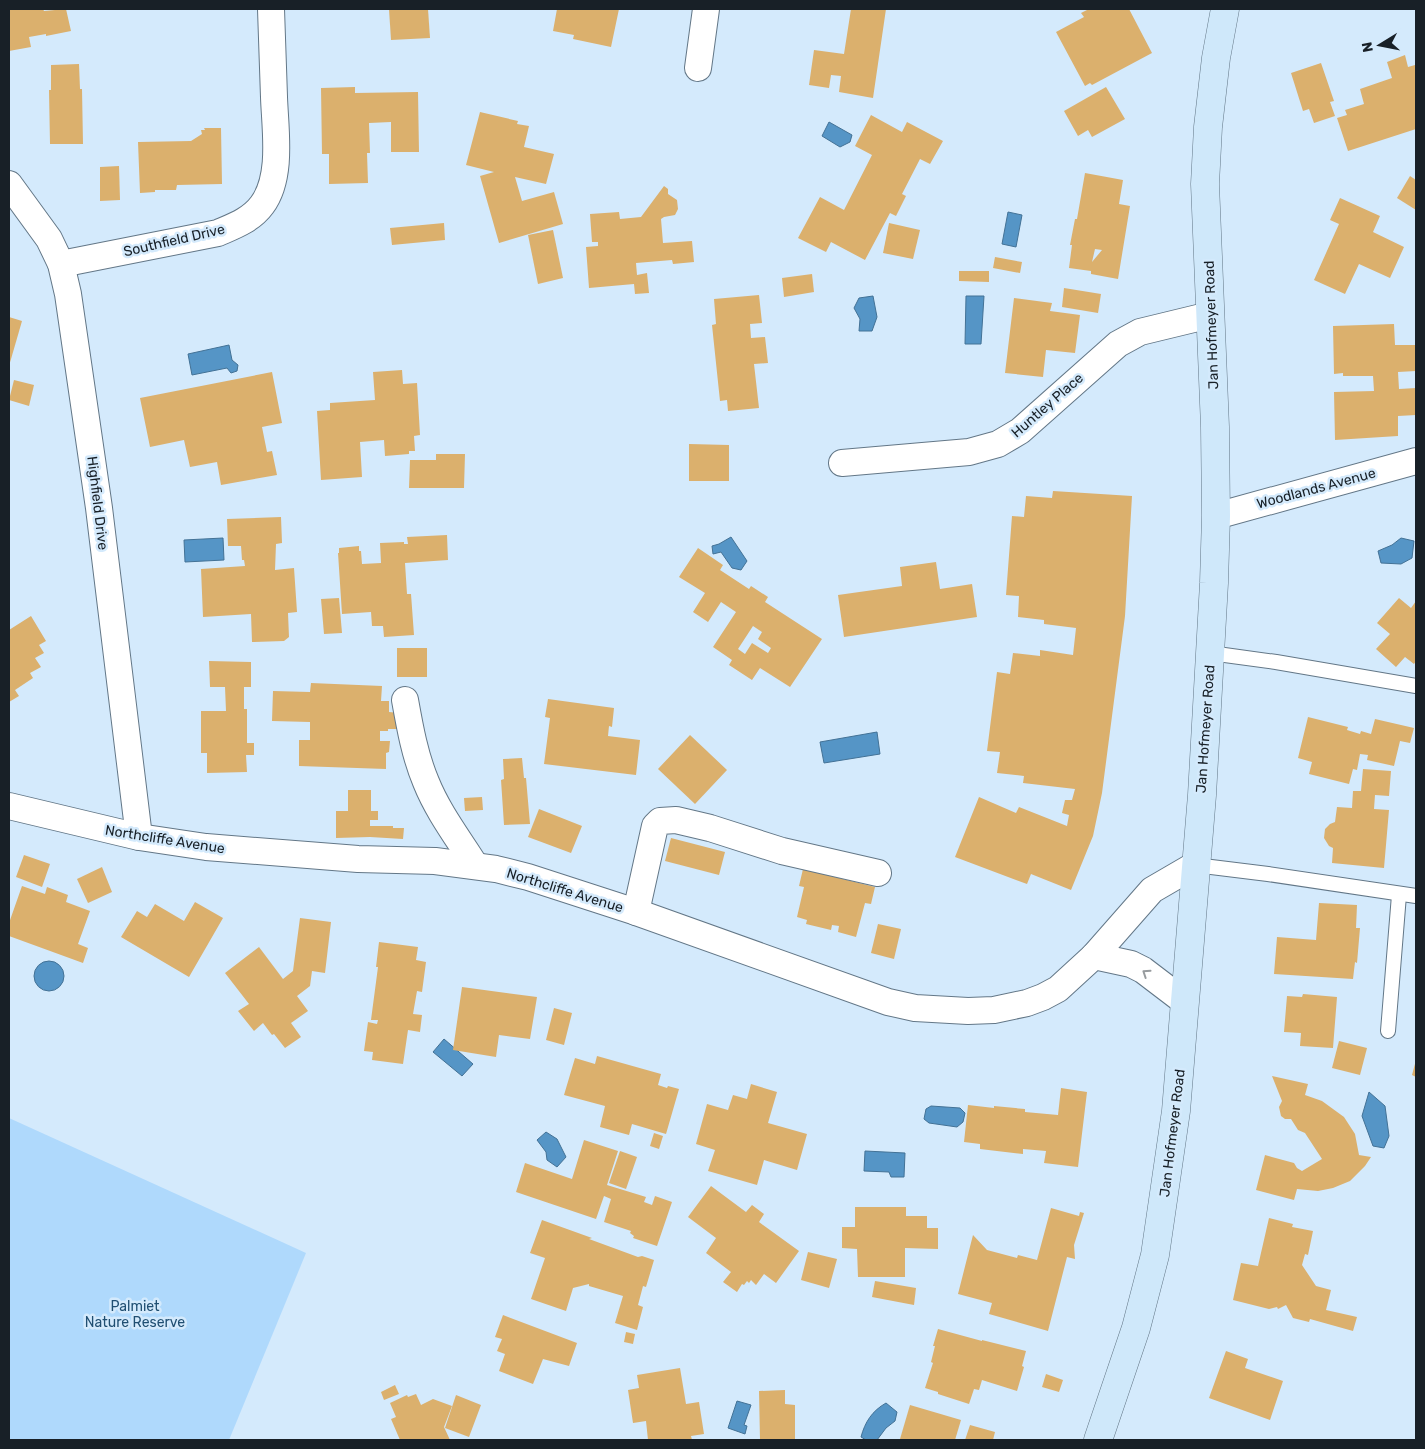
<svg xmlns="http://www.w3.org/2000/svg" width="1425" height="1449" font-family="Rubik,sans-serif">
  <rect width="100%" height="100%" fill="#d4eafc"/>
  <path fill="#afd9fc" d="M 9,1118 L 306,1253 L 229,1440 L 9,1440 Z"/>
  <g fill="#5595c6" stroke="#437296">
    <path d="M 829,122 L 852,135 L 850,142 L 840,147 L 822,136 Z"/>
    <path d="M 1008,212 L 1022,215 L 1016,247 L 1002,244 Z"/>
    <path d="M 873,296 L 877,317 L 872,331 L 859,331 L 860,319 L 854,308 L 859,298 Z"/>
    <path d="M 966,296 L 984,296 L 981,344 L 965,344 Z"/>
    <path d="M 229,345 L 232,360 L 238,365 L 237,371 L 231,373 L 227,368 L 192,375 L 188,354 Z"/>
    <path d="M 731,537 L 747,561 L 741,570 L 732,568 L 721,552 L 713,554 L 712,546 L 719,544 Z"/>
    <path d="M 223,538 L 224,560 L 185,562 L 184,540 Z"/>
    <path d="M 1401,538 L 1414,541 L 1412,558 L 1401,564 L 1381,563 L 1378,551 L 1392,545 Z"/>
    <path d="M 877,732 L 880,754 L 824,763 L 820,742 Z"/>
    <circle cx="49" cy="976" r="15"/>
    <path d="M 444,1039 L 473,1064 L 462,1076 L 433,1052 Z"/>
    <path d="M 1369,1092 L 1385,1106 L 1389,1136 L 1384,1148 L 1373,1146 L 1362,1116 Z"/>
    <path d="M 931,1106 L 960,1108 L 965,1113 L 963,1122 L 957,1127 L 929,1123 L 924,1119 L 926,1109 Z"/>
    <path d="M 546,1132 L 557,1139 L 566,1157 L 557,1167 L 547,1160 L 546,1152 L 537,1140 Z"/>
    <path d="M 865,1151 L 905,1153 L 904,1177 L 891,1177 L 889,1172 L 864,1171 Z"/>
    <path d="M 737,1401 L 751,1405 L 744,1425 L 747,1426 L 745,1434 L 728,1428 Z"/>
    <path d="M 886,1403 L 897,1412 L 895,1421 L 886,1428 L 877,1440 L 866,1440 L 861,1437 C 865,1422 872,1411 886,1403 Z"/>
  </g>
  <g fill="#dbb06d" fill-rule="evenodd">
    <path d="M 9,9 L 43,9 L 44,11 L 66,9 L 71,31 L 46,36 L 46,34 L 29,37 L 31,47 L 9,51 Z"/>
    <path d="M 389,9 L 428,9 L 430,38 L 391,40 Z"/>
    <path d="M 557,9 L 619,9 L 611,47 L 573,39 L 574,35 L 553,31 Z"/>
    <path d="M 851,9 L 886,9 L 873,98 L 839,92 L 841,76 L 831,75 L 829,88 L 809,85 L 814,50 L 844,54 Z"/>
    <path d="M 1089,9 L 1129,9 L 1152,53 L 1092,85 L 1090,83 L 1085,86 L 1056,32 L 1084,17 L 1081,13 Z"/>
    <path d="M 1405,55 L 1408,67 L 1415,65 L 1416,66 L 1416,129 L 1348,151 L 1337,118 L 1347,115 L 1345,110 L 1364,104 L 1360,89 L 1392,78 L 1387,62 Z"/>
    <path d="M 1321,63 L 1334,101 L 1330,102 L 1335,116 L 1314,123 L 1309,109 L 1303,111 L 1291,73 Z"/>
    <path d="M 79,64 L 80,89 L 82,89 L 83,144 L 50,144 L 49,90 L 51,90 L 51,65 Z"/>
    <path d="M 355,87 L 355,93 L 418,92 L 419,152 L 391,152 L 391,122 L 369,123 L 370,153 L 367,153 L 368,183 L 329,184 L 329,154 L 322,154 L 321,88 Z"/>
    <path d="M 1106,87 L 1125,119 L 1092,137 L 1088,130 L 1078,136 L 1064,111 Z"/>
    <path d="M 480,112 L 518,121 L 517,124 L 529,126 L 524,147 L 554,154 L 546,184 L 515,177 L 522,201 L 554,192 L 563,224 L 499,243 L 480,176 L 494,172 L 466,165 Z"/>
    <path d="M 871,115 L 902,132 L 907,122 L 943,141 L 930,164 L 920,159 L 902,194 L 906,196 L 896,216 L 890,213 L 865,260 L 831,242 L 826,252 L 798,238 L 820,197 L 844,210 L 872,155 L 855,146 Z"/>
    <path d="M 204,128 L 221,128 L 222,184 L 177,185 L 176,190 L 155,190 L 155,192 L 140,193 L 138,142 L 191,141 L 202,134 L 201,130 L 205,130 Z"/>
    <path d="M 119,166 L 120,200 L 100,201 L 100,167 Z"/>
    <path d="M 1085,173 L 1123,180 L 1119,204 L 1130,206 L 1118,279 L 1091,274 L 1091,271 L 1069,268 L 1072,245 L 1070,245 L 1075,219 L 1077,219 ZM 1095,249 L 1102,250 L 1092,262 Z"/>
    <path d="M 1410,176 L 1416,180 L 1416,210 L 1397,198 Z"/>
    <path d="M 664,186 L 668,189 L 668,194 L 677,200 L 678,209 L 675,215 L 664,217 L 661,219 L 663,243 L 692,241 L 694,262 L 673,264 L 672,260 L 636,263 L 637,275 L 647,273 L 649,293 L 635,294 L 634,284 L 589,288 L 586,247 L 598,246 L 598,242 L 592,242 L 590,214 L 619,212 L 620,219 L 641,217 Z"/>
    <path d="M 1340,198 L 1380,216 L 1373,232 L 1404,247 L 1390,278 L 1359,264 L 1345,294 L 1314,280 L 1339,224 L 1330,220 Z"/>
    <path d="M 444,223 L 445,240 L 392,245 L 390,228 Z"/>
    <path d="M 889,223 L 920,230 L 913,259 L 883,253 Z"/>
    <path d="M 553,230 L 563,278 L 538,284 L 528,235 Z"/>
    <path d="M 995,257 L 1022,262 L 1020,273 L 993,268 Z"/>
    <path d="M 959,271 L 989,271 L 989,282 L 959,281 Z"/>
    <path d="M 812,274 L 814,292 L 784,297 L 782,278 Z"/>
    <path d="M 1064,288 L 1101,294 L 1098,313 L 1062,307 Z"/>
    <path d="M 759,295 L 762,323 L 750,324 L 751,338 L 765,337 L 768,363 L 754,364 L 759,408 L 728,411 L 727,400 L 720,401 L 712,325 L 716,324 L 714,299 Z"/>
    <path d="M 1014,298 L 1052,303 L 1050,311 L 1080,315 L 1075,353 L 1046,350 L 1043,377 L 1005,373 Z"/>
    <path d="M 9,317 L 22,321 L 9,366 Z"/>
    <path d="M 1394,324 L 1395,345 L 1416,345 L 1416,371 L 1398,372 L 1399,389 L 1416,388 L 1416,415 L 1398,416 L 1398,436 L 1335,440 L 1334,392 L 1374,391 L 1373,376 L 1343,376 L 1343,373 L 1334,374 L 1333,326 Z"/>
    <path d="M 402,370 L 403,384 L 417,383 L 420,435 L 414,436 L 415,451 L 409,451 L 409,454 L 385,456 L 384,440 L 360,442 L 362,477 L 321,480 L 317,411 L 330,410 L 330,403 L 375,400 L 373,372 Z"/>
    <path d="M 272,372 L 282,423 L 262,427 L 267,452 L 272,451 L 277,475 L 221,485 L 217,462 L 190,467 L 184,440 L 150,447 L 140,398 Z"/>
    <path d="M 14,380 L 34,385 L 29,406 L 9,400 Z"/>
    <path d="M 689,444 L 729,445 L 729,481 L 689,481 Z"/>
    <path d="M 436,454 L 465,454 L 464,488 L 409,488 L 410,460 L 436,460 Z"/>
    <path d="M 1053,491 L 1132,496 L 1125,616 L 1102,793 L 1093,836 L 1071,890 L 1031,874 L 1027,884 L 955,857 L 979,797 L 1016,813 L 1019,807 L 1067,826 L 1069,815 L 1062,813 L 1065,800 L 1072,800 L 1075,789 L 1023,783 L 1024,776 L 997,773 L 1000,752 L 987,751 L 997,672 L 1010,674 L 1013,653 L 1040,656 L 1040,650 L 1073,655 L 1076,628 L 1044,624 L 1044,620 L 1018,617 L 1019,596 L 1006,595 L 1012,516 L 1024,517 L 1026,496 L 1052,498 Z"/>
    <path d="M 281,517 L 282,543 L 276,544 L 275,570 L 294,568 L 297,612 L 288,613 L 289,637 L 284,641 L 252,642 L 251,614 L 203,617 L 201,569 L 245,566 L 244,560 L 242,560 L 241,546 L 228,546 L 227,519 Z"/>
    <path d="M 447,535 L 448,560 L 405,563 L 407,594 L 411,594 L 414,635 L 384,637 L 383,626 L 372,626 L 371,612 L 342,614 L 338,553 L 339,553 L 339,548 L 359,546 L 359,551 L 361,551 L 362,564 L 381,563 L 380,543 L 404,542 L 404,544 L 408,544 L 407,537 Z"/>
    <path d="M 698,548 L 723,565 L 720,570 L 749,589 L 751,586 L 768,597 L 765,602 L 822,639 L 790,687 L 760,668 L 752,680 L 729,665 L 732,660 L 713,647 L 736,612 L 721,602 L 708,622 L 693,612 L 705,593 L 679,577 ZM 753,626 L 762,632 L 758,639 L 771,648 L 768,653 L 752,643 L 745,654 L 738,649 Z"/>
    <path d="M 936,562 L 940,589 L 972,584 L 977,617 L 844,637 L 838,595 L 902,586 L 900,567 Z"/>
    <path d="M 339,598 L 342,633 L 324,634 L 321,599 Z"/>
    <path d="M 1399,598 L 1411,608 L 1416,601 L 1416,661 L 1414,664 L 1405,657 L 1396,667 L 1376,649 L 1390,634 L 1377,623 Z"/>
    <path d="M 31,616 L 46,641 L 39,645 L 44,653 L 35,658 L 41,667 L 30,673 L 33,678 L 15,690 L 19,696 L 9,702 L 9,630 Z"/>
    <rect x="397" y="648" width="30" height="29"/>
    <path d="M 209,661 L 251,662 L 251,687 L 244,687 L 244,709 L 247,709 L 247,743 L 254,743 L 254,755 L 246,755 L 247,772 L 207,773 L 207,753 L 201,753 L 201,711 L 226,711 L 225,687 L 210,687 Z"/>
    <path d="M 311,683 L 382,686 L 381,701 L 389,701 L 389,712 L 400,713 L 400,729 L 388,729 L 388,731 L 380,731 L 380,741 L 390,741 L 389,752 L 386,753 L 386,769 L 299,766 L 299,740 L 310,740 L 310,722 L 272,721 L 273,691 L 310,692 Z"/>
    <path d="M 548,699 L 614,708 L 612,727 L 609,726 L 608,736 L 640,740 L 636,775 L 544,764 L 550,718 L 545,717 Z"/>
    <path d="M 1308,717 L 1348,727 L 1347,730 L 1360,734 L 1361,731 L 1371,734 L 1375,719 L 1414,728 L 1410,743 L 1400,741 L 1394,766 L 1367,760 L 1368,755 L 1360,754 L 1357,770 L 1353,769 L 1349,784 L 1309,774 L 1312,762 L 1298,758 Z"/>
    <path d="M 690,735 L 727,770 L 695,804 L 658,769 Z"/>
    <path d="M 522,758 L 524,778 L 526,778 L 530,824 L 504,825 L 501,780 L 504,779 L 503,759 Z"/>
    <path d="M 1363,769 L 1391,771 L 1389,796 L 1375,795 L 1374,809 L 1389,810 L 1384,868 L 1332,863 L 1333,848 L 1329,846 L 1324,838 L 1325,829 L 1330,824 L 1335,822 L 1337,807 L 1352,808 L 1353,791 L 1361,791 Z"/>
    <path d="M 348,790 L 371,790 L 371,811 L 378,811 L 378,820 L 370,820 L 370,826 L 393,826 L 393,828 L 404,828 L 403,839 L 370,837 L 336,838 L 336,811 L 348,811 Z"/>
    <path d="M 482,797 L 483,810 L 465,811 L 464,798 Z"/>
    <path d="M 539,809 L 582,826 L 571,853 L 528,837 Z"/>
    <path d="M 671,838 L 725,852 L 719,875 L 665,861 Z"/>
    <path d="M 24,855 L 50,864 L 42,887 L 16,877 Z"/>
    <path d="M 102,867 L 112,892 L 88,903 L 77,879 Z"/>
    <path d="M 803,869 L 875,887 L 871,904 L 865,903 L 856,937 L 838,932 L 839,926 L 832,925 L 831,930 L 806,924 L 807,920 L 797,917 L 804,887 L 799,886 Z"/>
    <path d="M 22,886 L 45,894 L 47,887 L 68,895 L 66,902 L 90,911 L 78,944 L 88,948 L 83,963 L 9,936 L 9,923 Z"/>
    <path d="M 195,902 L 223,918 L 189,977 L 121,937 L 137,911 L 147,917 L 155,904 L 184,921 Z"/>
    <path d="M 1319,903 L 1357,905 L 1356,928 L 1360,928 L 1357,963 L 1355,962 L 1353,979 L 1274,974 L 1277,937 L 1316,940 Z"/>
    <path d="M 300,918 L 331,922 L 325,973 L 312,971 L 310,986 L 297,996 L 308,1011 L 291,1023 L 301,1037 L 285,1048 L 274,1034 L 272,1035 L 263,1023 L 254,1031 L 238,1011 L 249,1004 L 225,973 L 259,947 L 283,979 L 293,971 Z"/>
    <path d="M 878,924 L 901,929 L 894,959 L 871,953 Z"/>
    <path d="M 379,942 L 418,947 L 416,960 L 426,962 L 422,992 L 417,991 L 413,1014 L 422,1015 L 420,1032 L 408,1030 L 403,1064 L 372,1060 L 373,1052 L 364,1051 L 368,1022 L 377,1024 L 378,1020 L 371,1020 L 378,967 L 376,967 Z"/>
    <path d="M 462,987 L 537,997 L 530,1039 L 499,1035 L 496,1057 L 453,1050 Z"/>
    <path d="M 1303,994 L 1337,997 L 1333,1048 L 1300,1046 L 1301,1033 L 1284,1032 L 1287,996 L 1302,997 Z"/>
    <path d="M 554,1008 L 572,1013 L 564,1045 L 546,1040 Z"/>
    <path d="M 1339,1041 L 1367,1048 L 1360,1075 L 1332,1068 Z"/>
    <path d="M 597,1056 L 661,1074 L 658,1085 L 667,1088 L 668,1086 L 679,1089 L 666,1134 L 632,1124 L 629,1135 L 600,1127 L 605,1106 L 564,1095 L 575,1058 L 595,1064 Z"/>
    <path d="M 1416,1060 L 1416,1077 L 1412,1075 Z"/>
    <path d="M 1272,1076 L 1308,1084 L 1305,1095 L 1322,1101 L 1344,1117 L 1355,1134 L 1359,1155 L 1371,1157 L 1365,1166 L 1350,1181 L 1333,1188 L 1318,1191 L 1297,1189 L 1294,1200 L 1256,1190 L 1265,1155 L 1294,1163 L 1297,1168 L 1302,1171 L 1322,1159 L 1305,1133 L 1298,1130 L 1291,1119 L 1285,1119 L 1281,1116 L 1279,1107 L 1282,1101 Z"/>
    <path d="M 751,1084 L 777,1092 L 768,1123 L 807,1134 L 797,1170 L 764,1160 L 757,1185 L 708,1171 L 715,1150 L 696,1144 L 707,1104 L 728,1110 L 733,1095 L 747,1099 Z"/>
    <path d="M 1061,1088 L 1087,1092 L 1078,1167 L 1044,1163 L 1046,1151 L 1023,1149 L 1023,1154 L 980,1149 L 980,1144 L 964,1142 L 968,1105 L 994,1108 L 994,1106 L 1025,1109 L 1025,1112 L 1058,1115 Z"/>
    <path d="M 654,1133 L 663,1136 L 659,1149 L 650,1146 Z"/>
    <path d="M 584,1140 L 618,1151 L 607,1185 L 646,1197 L 644,1202 L 652,1205 L 655,1196 L 672,1202 L 657,1246 L 633,1238 L 634,1236 L 630,1233 L 631,1231 L 604,1222 L 611,1199 L 604,1196 L 596,1219 L 516,1192 L 525,1163 L 572,1179 Z"/>
    <path d="M 620,1151 L 637,1157 L 626,1189 L 609,1183 Z"/>
    <path d="M 711,1186 L 746,1212 L 752,1205 L 764,1214 L 759,1222 L 799,1251 L 776,1283 L 764,1274 L 756,1285 L 751,1280 L 749,1283 L 747,1281 L 744,1285 L 742,1284 L 737,1292 L 723,1282 L 731,1272 L 706,1253 L 716,1238 L 688,1217 Z"/>
    <path d="M 855,1207 L 906,1207 L 906,1216 L 927,1216 L 927,1228 L 938,1228 L 938,1249 L 905,1248 L 905,1277 L 858,1277 L 857,1249 L 842,1248 L 842,1227 L 855,1227 Z"/>
    <path d="M 1051,1208 L 1079,1216 L 1080,1212 L 1084,1213 L 1074,1245 L 1075,1259 L 1067,1257 L 1048,1331 L 989,1314 L 992,1303 L 958,1294 L 973,1235 L 987,1250 L 1017,1258 L 1018,1255 L 1037,1260 Z"/>
    <path d="M 1269,1218 L 1293,1224 L 1292,1227 L 1313,1231 L 1308,1255 L 1305,1254 L 1302,1265 L 1316,1286 L 1331,1290 L 1326,1310 L 1357,1317 L 1353,1331 L 1310,1319 L 1309,1322 L 1293,1318 L 1286,1305 L 1278,1309 L 1277,1307 L 1269,1309 L 1233,1300 L 1241,1263 L 1258,1266 Z"/>
    <path d="M 542,1220 L 592,1238 L 589,1239 L 638,1257 L 642,1256 L 654,1260 L 646,1287 L 643,1286 L 638,1305 L 643,1307 L 637,1330 L 615,1323 L 623,1296 L 589,1286 L 589,1284 L 573,1288 L 566,1311 L 531,1299 L 545,1258 L 530,1253 Z"/>
    <path d="M 808,1252 L 837,1259 L 829,1288 L 801,1280 Z"/>
    <path d="M 875,1281 L 916,1288 L 914,1305 L 872,1297 Z"/>
    <path d="M 503,1315 L 577,1343 L 569,1366 L 543,1359 L 533,1384 L 499,1371 L 505,1354 L 497,1351 L 502,1339 L 495,1337 Z"/>
    <path d="M 938,1329 L 982,1341 L 982,1340 L 1026,1351 L 1022,1366 L 1024,1367 L 1017,1391 L 982,1380 L 979,1390 L 974,1389 L 969,1404 L 938,1394 L 938,1392 L 925,1388 L 933,1363 L 931,1362 L 935,1346 L 933,1346 Z"/>
    <path d="M 626,1332 L 635,1334 L 633,1344 L 624,1342 Z"/>
    <path d="M 1226,1351 L 1248,1359 L 1245,1368 L 1283,1381 L 1270,1420 L 1209,1398 Z"/>
    <path d="M 680,1368 L 686,1404 L 699,1402 L 704,1434 L 691,1436 L 692,1440 L 648,1440 L 646,1421 L 633,1423 L 628,1390 L 639,1388 L 637,1375 Z"/>
    <path d="M 1046,1374 L 1063,1380 L 1059,1392 L 1042,1387 Z"/>
    <path d="M 395,1385 L 399,1394 L 384,1400 L 381,1392 Z"/>
    <path d="M 785,1390 L 785,1404 L 795,1405 L 795,1440 L 760,1440 L 759,1391 Z"/>
    <path d="M 416,1394 L 421,1405 L 433,1399 L 452,1406 L 444,1427 L 450,1440 L 400,1440 L 391,1419 L 396,1417 L 390,1403 L 407,1395 L 408,1397 Z"/>
    <path d="M 456,1395 L 481,1405 L 469,1437 L 445,1428 Z"/>
    <path d="M 910,1405 L 961,1420 L 955,1440 L 905,1440 L 900,1439 Z"/>
    <path d="M 970,1425 L 995,1432 L 993,1440 L 965,1440 Z"/>
  </g>
  <g fill="none" stroke-linecap="round" stroke-linejoin="round">
    <defs>
      <g id="lane">
        <path d="M 1210,653 L 1276,662 L 1416,686"/>
        <path d="M 1195,865 L 1268,874 L 1416,896"/>
        <path d="M 1388,1031 L 1399,895"/>
      </g>
      <g id="street">
        <path d="M 698,68 L 706,9"/>
        <path d="M 9,184 L 49,239 L 61,264 L 68,294 L 99,508 L 139,837"/>
        <path d="M 61,264 L 218,233 C 234,226 251,220 262,205 C 283,177 275,129 274,97 C 273,67 272,38 271,9"/>
        <path d="M 842,463 L 969,452 L 998,444 L 1020,431 L 1118,344 L 1140,332 L 1210,315"/>
        <path d="M 1216,516 L 1416,461"/>
        <path d="M 405,700 C 410,728 415,756 426,782 C 438,812 458,838 475,865"/>
        <path d="M 9,806 L 139,837 L 206,847 L 358,859 L 435,861 L 496,869 L 528,877 L 636,912 L 888,1002 L 915,1008 L 968,1011 L 994,1010 L 1027,1003 L 1043,997 L 1058,989 L 1094,956 L 1152,890 L 1195,865"/>
        <path d="M 636,912 L 655,826 L 660,821 L 676,820 L 710,828 L 782,851 L 878,873"/>
        <path d="M 1094,956 L 1131,964 L 1143,970 L 1185,1002"/>
      </g>
      <path id="secondary" d="M 1098,1440 L 1136,1328 L 1155,1255 L 1176,1111 L 1202,795 L 1214,583 L 1216,516 L 1215,427 L 1205,184 L 1208,127 L 1216,58 L 1225,9"/>
    </defs>
    <use href="#lane" stroke="#637787" stroke-width="16"/>
    <use href="#street" stroke="#637787" stroke-width="28"/>
    <use href="#secondary" stroke="#637787" stroke-width="29"/>
    <use href="#lane" stroke="#fff" stroke-width="14"/>
    <use href="#street" stroke="#fff" stroke-width="26"/>
    <use href="#secondary" stroke="#cfe8fa" stroke-width="28"/>
  </g>
  <defs><path id="oneway-chevron" d="M-2-3.5L2.5 0L-2 3.5" fill="none" stroke-width="1.6" stroke-linecap="round" stroke-linejoin="round" transform="scale(1.25)"/></defs>
  <use stroke="#979b9e" href="#oneway-chevron" transform="translate(1146 973) rotate(-146)"/>
  <g text-anchor="middle" stroke-width="5" stroke-linejoin="round" paint-order="stroke">
    <g font-size="14" fill="#182027" stroke="#d4eafc">
      <text transform="translate(174 240) rotate(-13)" y="5">Southfield Drive</text>
      <text transform="translate(1211 325) rotate(-92)" y="5">Jan Hofmeyer Road</text>
      <text transform="translate(1047 405) rotate(-41)" y="5">Huntley Place</text>
      <text transform="translate(1316 488) rotate(-15)" y="5">Woodlands Avenue</text>
      <text transform="translate(98 503) rotate(83)" y="5">Highfield Drive</text>
      <text transform="translate(1205 729) rotate(-86)" y="5">Jan Hofmeyer Road</text>
      <text transform="translate(165 839) rotate(9)" y="5">Northcliffe Avenue</text>
      <text transform="translate(565 890) rotate(17)" y="5">Northcliffe Avenue</text>
      <text transform="translate(1172 1133) rotate(-83)" y="5">Jan Hofmeyer Road</text>
    </g>
    <g font-size="14" fill="#204f72" stroke="#d4eafc">
      <text x="135" y="1311">Palmiet<tspan x="135" dy="16">Nature Reserve</tspan></text>
    </g>
  </g>
  <rect width="1425" height="1449" fill="none" stroke="#182027" stroke-width="20"/>
  <g transform="translate(1380 45) rotate(260)" stroke="#d4eafc" stroke-width="4" paint-order="stroke">
  <path d="M0-4L9 19L0 12L-9 19Z" fill="#182027"/>
  <text y="-8" font-size="14" font-weight="bold" text-anchor="middle" fill="#182027">N</text>
  </g>
</svg>
